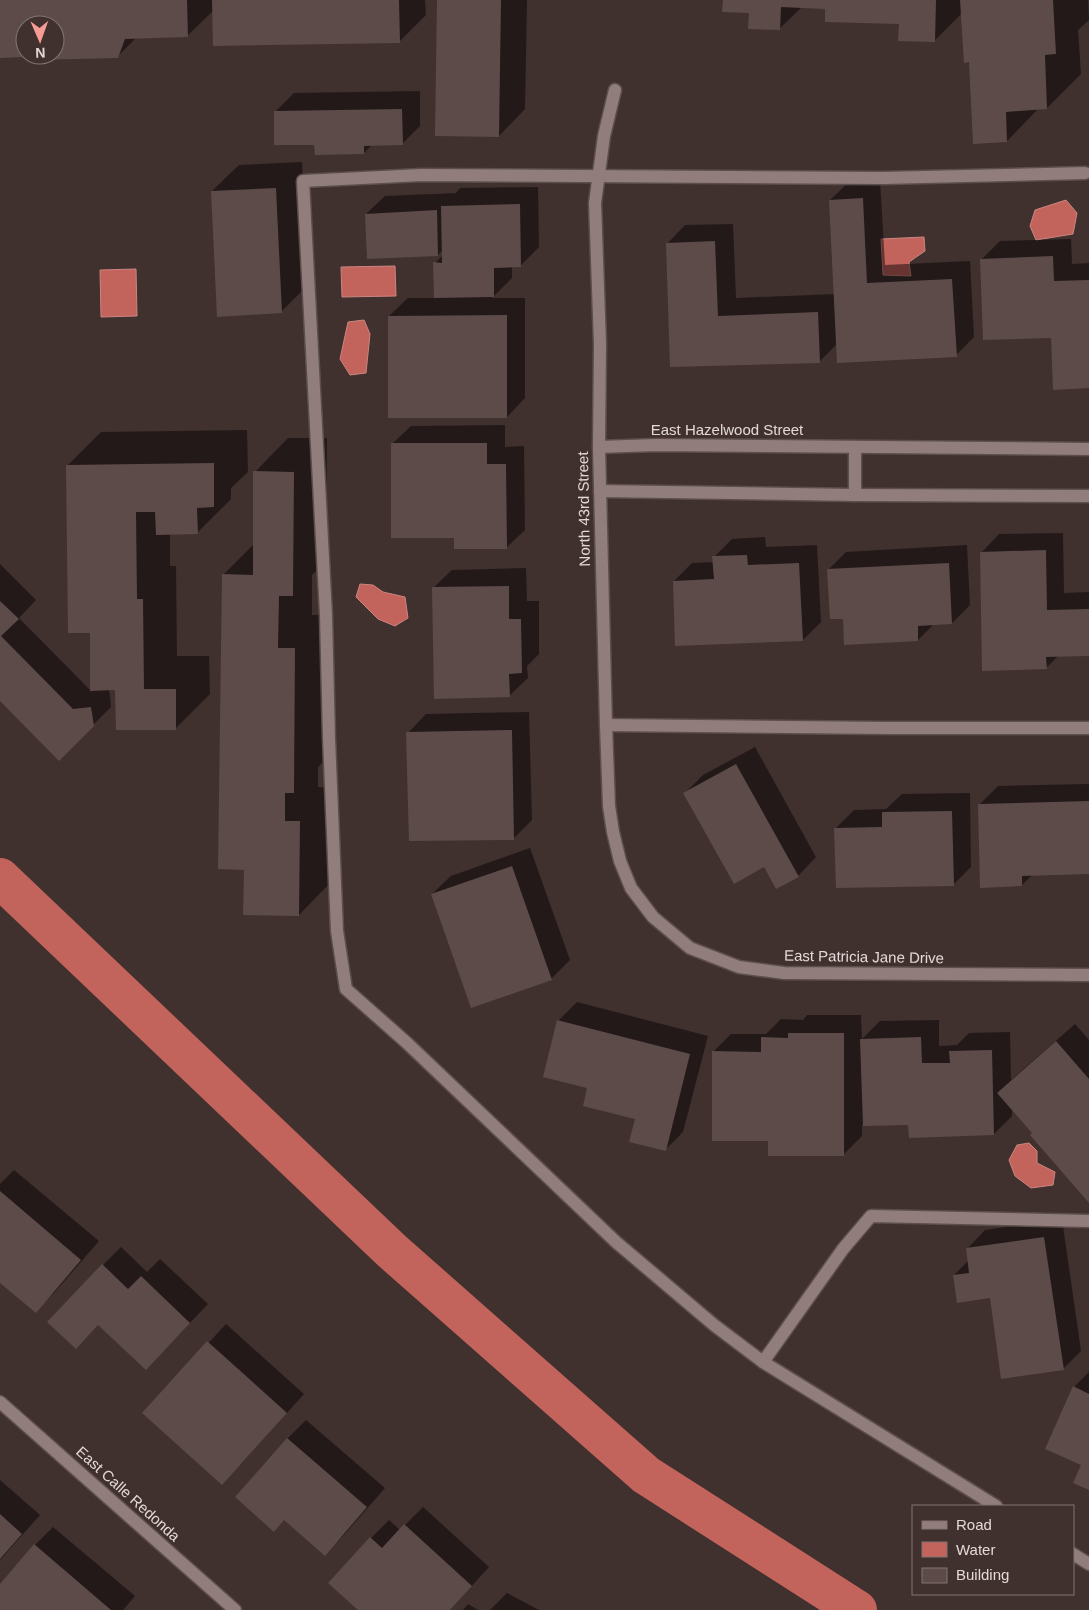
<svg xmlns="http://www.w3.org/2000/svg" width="1089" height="1610" font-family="Helvetica,sans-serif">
  <rect width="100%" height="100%" fill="#40302e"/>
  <g fill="#c2635c" stroke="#cc8681">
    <path d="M 1066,200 L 1077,213 L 1073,234 L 1036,240 L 1030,226 L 1035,210 Z"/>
    <path d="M 924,237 L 925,251 L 909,262 L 911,276 L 883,275 L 881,239 Z"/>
    <path d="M 395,266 L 396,296 L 342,297 L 341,267 Z"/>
    <path d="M 136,269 L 137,316 L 101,317 L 100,270 Z"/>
    <path d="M 364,320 L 370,334 L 366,373 L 350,375 L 340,359 L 348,322 Z"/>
    <path d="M 360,584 L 373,585 L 383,592 L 405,597 L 408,618 L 395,626 L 378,619 L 356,597 Z"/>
    <path d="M 1029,1143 L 1037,1151 L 1037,1163 L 1055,1172 L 1053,1185 L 1031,1188 L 1015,1176 L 1009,1160 L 1017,1145 Z"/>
  </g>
  <g fill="#0007" fill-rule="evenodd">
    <path d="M 0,0 L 425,0 L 426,15 L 399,42 L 214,10 L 187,36 L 137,37 L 117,57 L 0,57 ZM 25,25 L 55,25 L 55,55 L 25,55 Z"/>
    <path d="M 438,0 L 527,0 L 525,109 L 499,136 Z"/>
    <path d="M 724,0 L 1088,0 L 1089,20 L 1078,30 L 1081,74 L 1047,108 L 1039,108 L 1007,141 L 971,61 L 962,13 L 934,41 L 900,23 L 826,8 L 802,7 L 779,29 L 750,11 Z"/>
    <path d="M 420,91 L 420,126 L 402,144 L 372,145 L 364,153 L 315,144 L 275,112 L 294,93 Z"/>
    <path d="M 302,162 L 308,285 L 281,312 L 212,191 L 239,165 Z"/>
    <path d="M 880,180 L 885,265 L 970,261 L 974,337 L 956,355 L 838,343 L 820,361 L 671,366 L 667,244 L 685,225 L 733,224 L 736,298 L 835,294 L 830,200 L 849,182 Z"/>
    <path d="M 538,187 L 539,247 L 520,266 L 512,266 L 512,278 L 492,298 L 525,298 L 525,398 L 507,417 L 389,316 L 408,298 L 435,298 L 435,263 L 443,255 L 443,250 L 438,255 L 366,214 L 385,196 L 456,193 L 460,188 Z"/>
    <path d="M 1071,239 L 1072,264 L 1089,263 L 1089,387 L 1052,336 L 982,259 L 1000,241 Z"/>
    <path d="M 505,425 L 505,447 L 524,446 L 525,530 L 506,548 L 455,537 L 392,444 L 411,426 Z"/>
    <path d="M 247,430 L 248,472 L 231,488 L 231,499 L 197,533 L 170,534 L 170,566 L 176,566 L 177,656 L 209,656 L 210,694 L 176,728 L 117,688 L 109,689 L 111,707 L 59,759 L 0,699 L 0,564 L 36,600 L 19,618 L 92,692 L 91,632 L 67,466 L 101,432 Z"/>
    <path d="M 288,438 L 327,438 L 326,561 L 312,575 L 312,615 L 328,615 L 327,758 L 318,767 L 318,787 L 333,788 L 332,881 L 299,915 L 245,868 L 223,575 L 254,544 L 255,472 Z"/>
    <path d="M 1063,533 L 1064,593 L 1089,592 L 1089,654 L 1059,655 L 1046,668 L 981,553 L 999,534 Z"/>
    <path d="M 765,537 L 766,547 L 817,545 L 821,622 L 803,640 L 674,581 L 692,563 L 714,562 L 714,557 L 732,539 Z"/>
    <path d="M 967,545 L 970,605 L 952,623 L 934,624 L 918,640 L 844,617 L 828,570 L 846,552 Z"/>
    <path d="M 526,568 L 527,601 L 539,601 L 539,654 L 527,666 L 528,678 L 509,696 L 433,588 L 452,570 Z"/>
    <path d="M 529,712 L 532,820 L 514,838 L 408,733 L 426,714 Z"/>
    <path d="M 755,747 L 816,857 L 798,876 L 764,865 L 685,793 L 703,775 Z"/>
    <path d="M 1089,784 L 1089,873 L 1033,874 L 1022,885 L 979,805 L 998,786 Z"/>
    <path d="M 970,793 L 971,867 L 953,885 L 836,828 L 854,810 L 886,809 L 902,794 Z"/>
    <path d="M 530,848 L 570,960 L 552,978 L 472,1006 L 432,894 L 451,876 Z"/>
    <path d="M 577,1002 L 708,1036 L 683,1132 L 665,1150 L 637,1118 L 589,1087 L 558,1021 Z"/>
    <path d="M 807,1015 L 861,1015 L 862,1039 L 880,1021 L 939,1020 L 939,1046 L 957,1045 L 969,1033 L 1010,1032 L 1011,1080 L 1075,1024 L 1089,1040 L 1089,1200 L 1012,1108 L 1012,1116 L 994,1134 L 909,1123 L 862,1125 L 862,1136 L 844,1154 L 770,1139 L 713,1052 L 731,1034 L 766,1034 L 781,1019 L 803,1020 Z"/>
    <path d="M 14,1170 L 99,1241 L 54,1293 L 35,1311 L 0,1281 L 0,1184 Z"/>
    <path d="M 1062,1219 L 1081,1351 L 1063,1369 L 991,1297 L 954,1275 L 969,1260 L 967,1249 L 985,1230 Z"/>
    <path d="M 121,1247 L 147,1272 L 160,1259 L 208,1304 L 164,1350 L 99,1324 L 76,1348 L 103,1265 Z"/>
    <path d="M 226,1324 L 304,1394 L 240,1465 L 144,1413 Z"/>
    <path d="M 1089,1372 L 1089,1488 L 1083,1465 L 1074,1387 Z"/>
    <path d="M 306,1420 L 385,1488 L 343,1536 L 325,1554 L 285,1519 L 274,1530 L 236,1497 L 288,1438 Z"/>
    <path d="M 0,1480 L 40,1515 L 0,1560 Z"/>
    <path d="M 423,1507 L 489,1567 L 450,1610 L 360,1610 L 371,1538 L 389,1520 L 400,1530 Z"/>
    <path d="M 53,1527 L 135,1596 L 123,1610 L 0,1610 L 0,1586 L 35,1545 Z"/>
    <path d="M 507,1593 L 539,1610 L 490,1610 Z"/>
    <path d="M 468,1604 L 478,1610 L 463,1610 Z"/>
  </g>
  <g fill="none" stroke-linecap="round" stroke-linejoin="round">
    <path stroke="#c2635c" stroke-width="40" d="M 0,878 L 392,1251 L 646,1475 L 857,1610"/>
  </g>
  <g fill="#5d4b4a" fill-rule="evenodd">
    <path d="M 0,0 L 187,0 L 188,37 L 125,39 L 118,58 L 32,60 L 24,57 L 0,58 ZM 25,25 L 55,25 L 55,55 L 25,55 Z"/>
    <path d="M 212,0 L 399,0 L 400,43 L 213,46 Z"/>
    <path d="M 437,0 L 501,0 L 499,137 L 435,136 Z"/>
    <path d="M 723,0 L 936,0 L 935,42 L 898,41 L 899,24 L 825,22 L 825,9 L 781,7 L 780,30 L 748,29 L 749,13 L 722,12 Z"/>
    <path d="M 960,0 L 1053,0 L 1056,54 L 1045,55 L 1047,109 L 1006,112 L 1007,142 L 973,144 L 969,62 L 964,63 Z"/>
    <path d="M 402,109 L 403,145 L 364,146 L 364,154 L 315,155 L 314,145 L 274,145 L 274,111 Z"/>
    <path d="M 276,188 L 282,313 L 217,317 L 211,191 Z"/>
    <path d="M 863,198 L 867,283 L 952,279 L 957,357 L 837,363 L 829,200 Z"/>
    <path d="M 520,204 L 521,267 L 494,268 L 494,297 L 434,298 L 433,262 L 442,263 L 441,206 Z"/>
    <path d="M 437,210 L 438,256 L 367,259 L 365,214 Z"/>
    <path d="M 715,241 L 718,316 L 818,312 L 820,363 L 670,367 L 666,243 Z"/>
    <path d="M 1053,256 L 1054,281 L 1089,280 L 1089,388 L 1053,390 L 1051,338 L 983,340 L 980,259 Z"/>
    <path d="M 507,315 L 507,418 L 388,418 L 388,316 Z"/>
    <path d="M 391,443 L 487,443 L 487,464 L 506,464 L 507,549 L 454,549 L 454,538 L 391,538 Z"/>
    <path d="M 214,463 L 214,507 L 197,508 L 198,534 L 156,535 L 155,512 L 136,512 L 137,599 L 143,599 L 144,689 L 176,689 L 176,730 L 116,730 L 115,690 L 90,691 L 90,633 L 68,633 L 66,465 Z"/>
    <path d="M 253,471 L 294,472 L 293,596 L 279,596 L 278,648 L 295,648 L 294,793 L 285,793 L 285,821 L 300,821 L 299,916 L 243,915 L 244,870 L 218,869 L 222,574 L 253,575 Z"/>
    <path d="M 1046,550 L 1047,610 L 1089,609 L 1089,656 L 1046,657 L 1047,669 L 982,671 L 980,552 Z"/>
    <path d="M 747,555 L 748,565 L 799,563 L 803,641 L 675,646 L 673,581 L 714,579 L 712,556 Z"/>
    <path d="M 949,563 L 952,624 L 918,626 L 918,641 L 844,645 L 843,619 L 830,619 L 827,569 Z"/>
    <path d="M 509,586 L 509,619 L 521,619 L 522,673 L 509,674 L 510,697 L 434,699 L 432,587 Z"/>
    <path d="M 0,601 L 19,619 L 1,636 L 73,709 L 91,707 L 94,726 L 59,761 L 0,701 Z"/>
    <path d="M 512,730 L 514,840 L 409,841 L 406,732 Z"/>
    <path d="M 736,764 L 799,877 L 776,889 L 764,867 L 734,884 L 683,793 Z"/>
    <path d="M 1089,801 L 1089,874 L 1022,876 L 1022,886 L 980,888 L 978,804 Z"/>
    <path d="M 952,811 L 954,886 L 836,888 L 834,828 L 882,827 L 882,812 Z"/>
    <path d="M 512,866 L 552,980 L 471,1008 L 431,894 Z"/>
    <path d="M 557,1020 L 690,1054 L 666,1151 L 629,1142 L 635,1119 L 583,1106 L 587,1088 L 543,1077 Z"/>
    <path d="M 788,1033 L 844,1033 L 844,1156 L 768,1156 L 768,1141 L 712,1141 L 712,1051 L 761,1052 L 761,1037 L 788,1038 Z"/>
    <path d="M 921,1037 L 922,1063 L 950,1063 L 949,1051 L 992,1050 L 994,1135 L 909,1138 L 908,1125 L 863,1126 L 860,1039 Z"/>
    <path d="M 1056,1041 L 1089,1079 L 1089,1203 L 1030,1135 L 1032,1133 L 997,1093 Z"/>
    <path d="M 0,1191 L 81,1260 L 36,1313 L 0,1283 Z"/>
    <path d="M 1044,1237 L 1064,1370 L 1001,1379 L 990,1298 L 957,1303 L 953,1275 L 969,1273 L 966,1248 Z"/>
    <path d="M 102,1264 L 128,1289 L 141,1276 L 190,1323 L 146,1370 L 98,1325 L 76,1349 L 47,1322 Z"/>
    <path d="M 207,1341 L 287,1413 L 222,1485 L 142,1413 Z"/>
    <path d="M 1073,1386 L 1089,1394 L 1089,1490 L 1073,1483 L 1081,1465 L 1045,1449 Z"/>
    <path d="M 287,1438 L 367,1507 L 325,1556 L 284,1520 L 274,1532 L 235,1497 Z"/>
    <path d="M 0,1514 L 22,1534 L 0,1559 Z"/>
    <path d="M 404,1524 L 472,1586 L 450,1610 L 358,1610 L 328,1583 L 370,1537 L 382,1548 Z"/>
    <path d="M 34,1544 L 111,1610 L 0,1610 L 0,1584 Z"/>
  </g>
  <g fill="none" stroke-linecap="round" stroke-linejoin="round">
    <defs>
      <g id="service">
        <path d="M 606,725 L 888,728 L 1089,728"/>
        <path d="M 763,1362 L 843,1249 L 871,1216 L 1089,1221"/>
        <path d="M 996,1506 L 763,1362 L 714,1325 L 616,1242 L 407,1043 L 346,989 L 337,931 L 329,738 L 326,615 L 303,181 L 421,175 L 883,178 L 1085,173"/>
        <path d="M 1073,1554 L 1089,1564"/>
      </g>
      <g id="minor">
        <path d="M 615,90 L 604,136 L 595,203 L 600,344 L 599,447 L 606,725 L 609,806 L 613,832 L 620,861 L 631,888 L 653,917 L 690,948 L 739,967 L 784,973 L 1089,975"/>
        <path d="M 599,447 L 656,445 L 1089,449"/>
        <path d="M 855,447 L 855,495"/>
        <path d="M 600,491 L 855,495 L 1089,496"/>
        <path d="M 0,1402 L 235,1610"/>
      </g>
    </defs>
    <use href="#service" stroke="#5b4e4c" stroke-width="15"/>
    <use href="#minor" stroke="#5b4e4c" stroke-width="15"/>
    <use href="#service" stroke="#917d7b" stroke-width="12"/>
    <use href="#minor" stroke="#917d7b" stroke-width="12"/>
  </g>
  <g text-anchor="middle" stroke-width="5" stroke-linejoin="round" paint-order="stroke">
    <g font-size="15" fill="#e3d9d7" stroke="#40302e">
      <text x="727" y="435">East Hazelwood Street</text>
      <text transform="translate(584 509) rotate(-91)" y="5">North 43rd Street</text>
      <text transform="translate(864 957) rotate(1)" y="5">East Patricia Jane Drive</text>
      <text transform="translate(128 1494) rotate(42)" y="5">East Calle Redonda</text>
    </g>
  </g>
  <rect x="912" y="1505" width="162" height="90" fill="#40302e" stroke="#817472"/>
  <rect x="922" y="1521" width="25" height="8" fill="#917d7b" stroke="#817472"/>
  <text x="956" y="1530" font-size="15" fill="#e3d9d7">Road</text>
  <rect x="922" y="1542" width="25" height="15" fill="#c2635c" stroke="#817472"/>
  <text x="956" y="1555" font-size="15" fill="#e3d9d7">Water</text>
  <rect x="922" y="1568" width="25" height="15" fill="#5d4b4a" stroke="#817472"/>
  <text x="956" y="1580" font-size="15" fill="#e3d9d7">Building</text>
  <g transform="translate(40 40) rotate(178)"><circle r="24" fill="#40302e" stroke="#817472"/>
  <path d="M0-4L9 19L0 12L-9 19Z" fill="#f59c94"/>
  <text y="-8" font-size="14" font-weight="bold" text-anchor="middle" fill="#e3d9d7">N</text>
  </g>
</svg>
